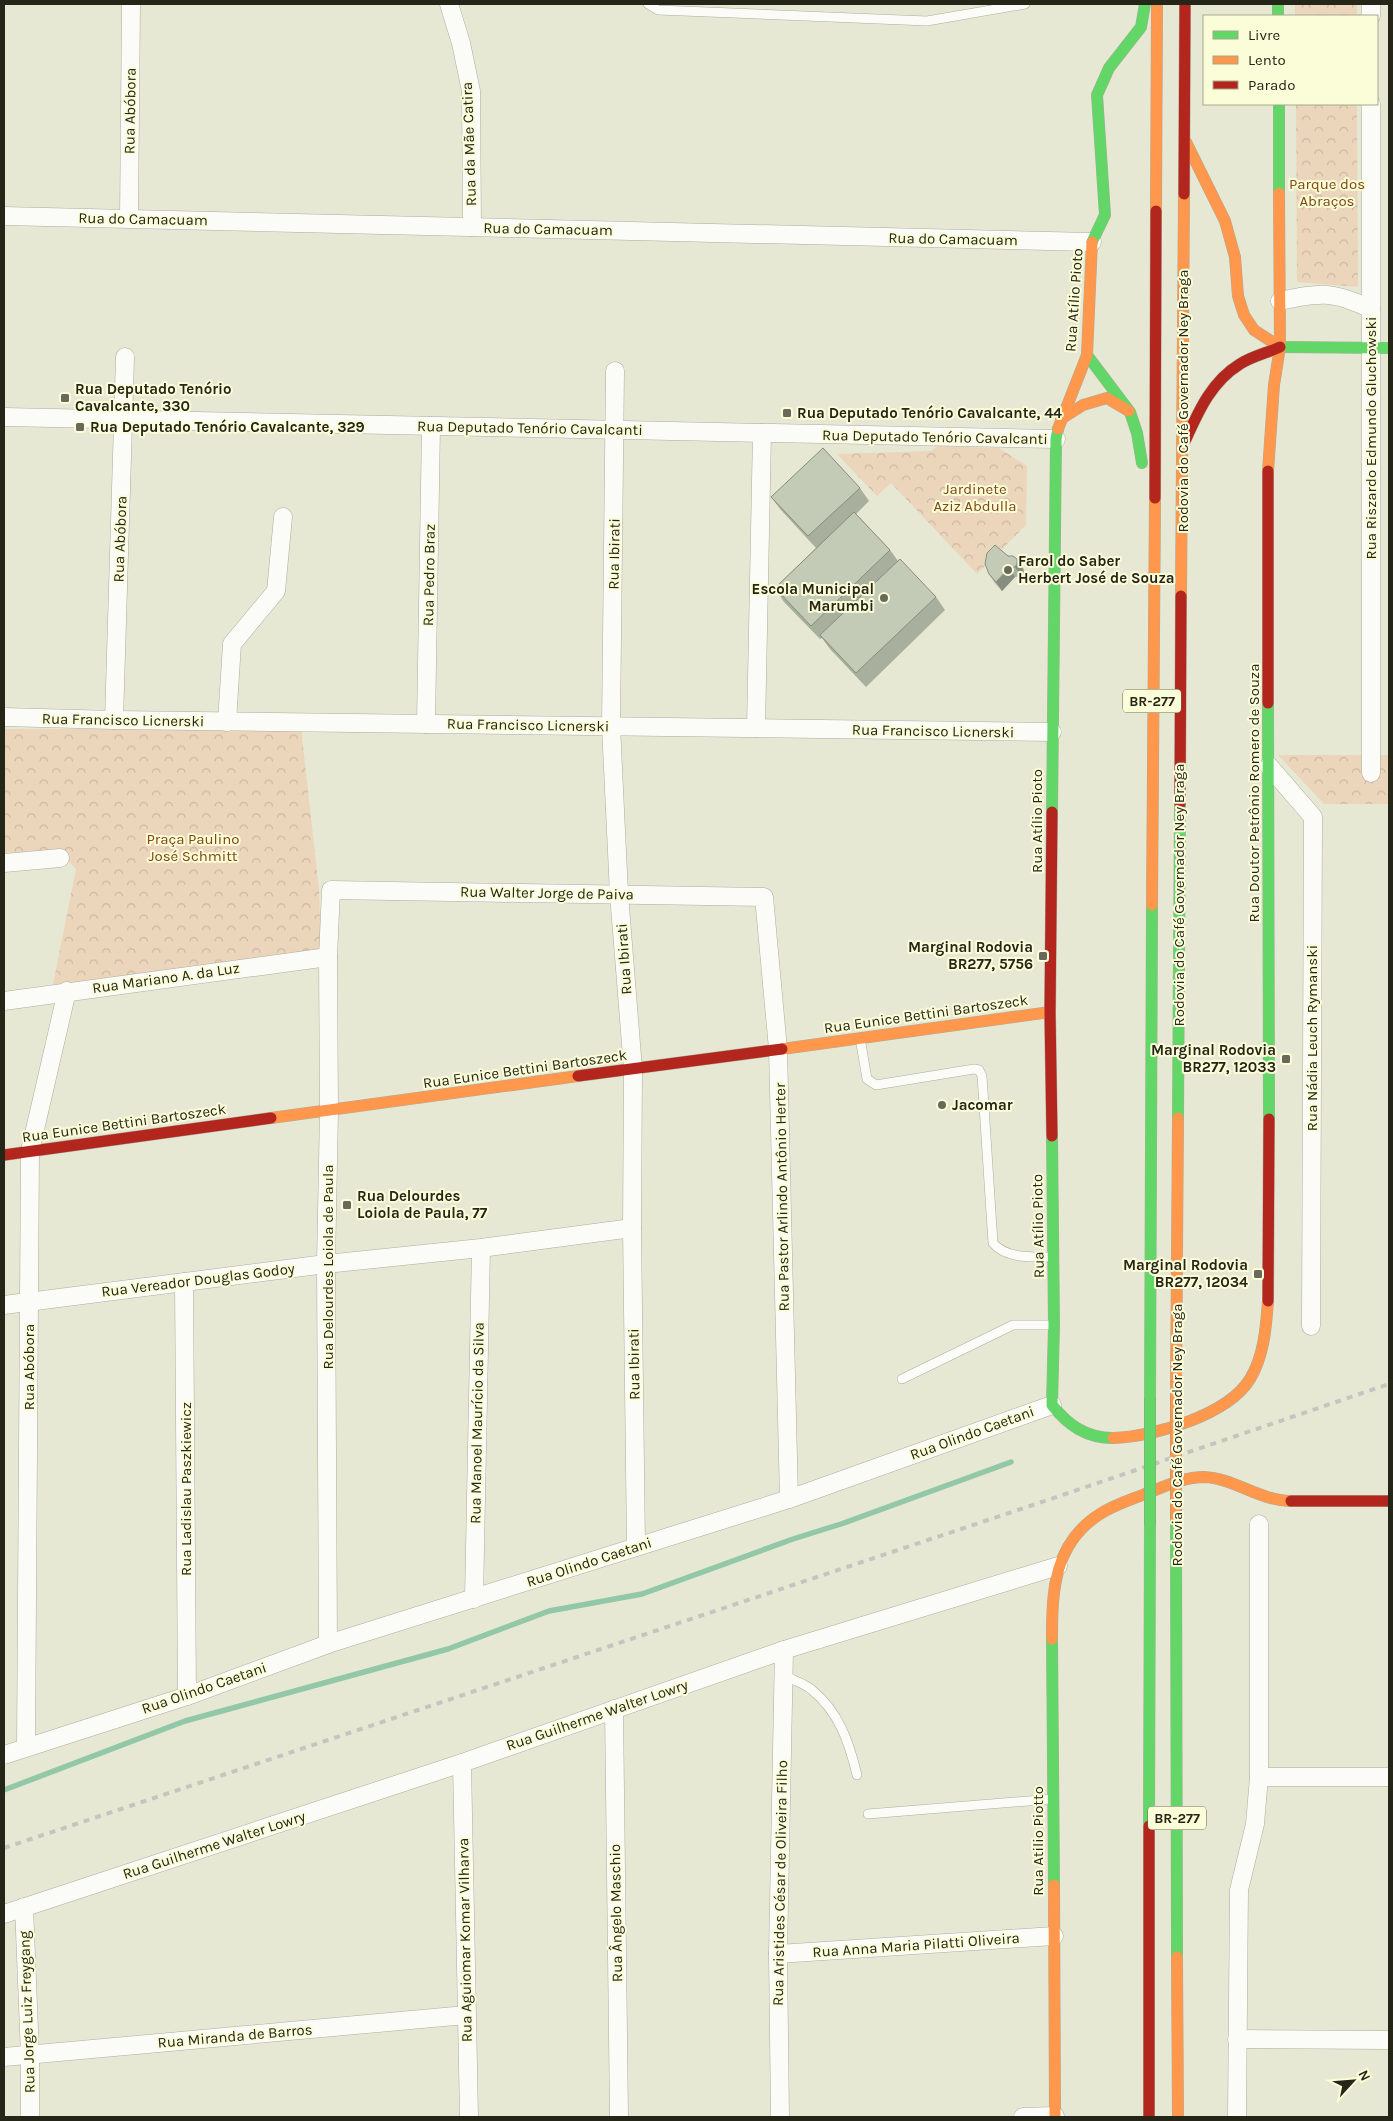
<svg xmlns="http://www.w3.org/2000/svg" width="1393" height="2121" font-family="Karla,sans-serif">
  <defs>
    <pattern id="park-crowns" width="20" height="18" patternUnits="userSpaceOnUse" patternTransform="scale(1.25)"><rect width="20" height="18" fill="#ecd6bb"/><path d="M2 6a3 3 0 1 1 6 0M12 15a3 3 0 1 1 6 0" fill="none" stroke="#cab8a0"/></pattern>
  </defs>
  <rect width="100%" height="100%" fill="#e6e8d3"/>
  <g fill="url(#park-crowns)">
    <rect x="1295" y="4" width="62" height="12"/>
    <path d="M 1296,104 L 1357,104 L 1358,287 L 1297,282 Z"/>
    <path d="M 937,446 L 999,448 L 1027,466 L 1026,525 L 977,574 L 891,483 L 877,496 L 837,454 L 931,451 Z"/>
    <path d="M 301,728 L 319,889 L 321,949 L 52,989 L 76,869 L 58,850 L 4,853 L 4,729 Z"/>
    <path d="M 1278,755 L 1389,755 L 1389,804 L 1324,804 Z"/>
  </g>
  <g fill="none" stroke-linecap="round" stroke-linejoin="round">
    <path stroke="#92c8a7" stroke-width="5.5" d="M 4,1790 L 185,1721 L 448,1649 L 549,1611 L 642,1594 L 793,1539 L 841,1524 L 1011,1462"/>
    <defs>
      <g id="lane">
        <path d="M 648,4 L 658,10 L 927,21 L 1025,4"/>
        <path d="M 860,1038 L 867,1079 L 876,1085 L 974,1069 L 979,1070 L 982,1076 L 993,1243 C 1006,1259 1033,1257 1052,1257"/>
        <path d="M 902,1379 L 1013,1325 L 1054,1325"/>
        <path d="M 783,1675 C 792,1680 804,1683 812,1690 C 839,1712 849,1742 857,1775"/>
        <path d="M 868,1814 L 1053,1799"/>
      </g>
      <g id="street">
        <path d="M 449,4 L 461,43 L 471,91 L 472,227"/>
        <path d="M 1371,4 L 1371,16"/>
        <path d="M 4,216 L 1092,242"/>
        <path d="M 129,218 L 131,4"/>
        <path d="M 1280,301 C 1320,292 1333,291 1371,309"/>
        <path d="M 615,371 L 611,726 L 619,894 L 633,1069 L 632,1228 L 636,1547"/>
        <path d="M 4,417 L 1056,439"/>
        <path d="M 4,717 L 114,720 L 1052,732"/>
        <path d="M 114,720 L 125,357"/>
        <path d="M 227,722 L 232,644 L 276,591 L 283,517"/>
        <path d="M 426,724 L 431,426"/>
        <path d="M 756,728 L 762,433"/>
        <path d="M 1269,766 L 1313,817 L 1311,1326"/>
        <path d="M 1371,773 L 1371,104"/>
        <path d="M 4,863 L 60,858"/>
        <path d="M 4,1001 L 328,957"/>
        <path d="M 184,1282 L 187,1696"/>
        <path d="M 4,1305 L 326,1264 L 481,1248 L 632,1228"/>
        <path d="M 474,1599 L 481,1248"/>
        <path d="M 328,1644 L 326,1264 L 329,1111 L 328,957 L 331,890 L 764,897 L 778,1049 L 789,1499"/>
        <path d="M 614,1709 L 619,2117"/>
        <path d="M 26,1747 L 30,1151 L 67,991"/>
        <path d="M 4,1755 L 187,1696 L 328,1644 L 789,1499 L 1052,1405"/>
        <path d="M 462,1763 L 469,2117"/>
        <path d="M 1259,1777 L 1389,1777"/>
        <path d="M 24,1907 L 30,2055 L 30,2117"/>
        <path d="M 4,1914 L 462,1763 L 784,1650 L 1058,1566"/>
        <path d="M 778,1954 L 1054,1936"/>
        <path d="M 1237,2039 L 1389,2040"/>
        <path d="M 4,2057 L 466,2015"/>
        <path d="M 780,2117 L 778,1954 L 784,1650"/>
        <path d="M 1023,2117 L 1055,2116"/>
        <path d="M 1237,2117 L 1239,1890 L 1255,1824 L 1259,1777 L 1259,1524"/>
      </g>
      <g id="fast">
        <path d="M 1278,4 L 1278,16"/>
        <path d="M 1279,104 L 1279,193"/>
        <path d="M 1092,242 L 1105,215 L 1097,95 L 1109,68 L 1141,27 L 1145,4"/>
        <path d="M 1280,347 L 1389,348"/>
        <path d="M 1087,355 L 1130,412 L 1137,433 L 1142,463"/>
        <path d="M 1268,703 L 1269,1119"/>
        <path d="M 1052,812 L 1056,439 L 1058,429"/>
        <path d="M 1178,1118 L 1180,804"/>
        <path d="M 1052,1136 L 1054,1325 L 1052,1405 C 1068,1425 1086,1438 1113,1438"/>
        <path d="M 1150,1398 L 1152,905"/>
        <path d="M 1176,1518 L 1177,1957"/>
        <path d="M 1052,1639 L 1054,1885"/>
        <path d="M 1149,1826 L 1150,1525"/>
      </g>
      <g id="slow">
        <path d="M 1186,142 L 1225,221 L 1235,257 L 1238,296 L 1244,315 L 1254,330 L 1280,347"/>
        <path d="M 1156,211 L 1157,4"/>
        <path d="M 1061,419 L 1083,405 L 1107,398 L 1129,411"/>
        <path d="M 1058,429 L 1087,355 L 1092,242"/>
        <path d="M 1268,471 L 1274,385 L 1280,347 L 1279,193"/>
        <path d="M 1181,596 L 1184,194"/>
        <path d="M 1152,905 L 1155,498"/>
        <path d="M 782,1049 L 1050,1012"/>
        <path d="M 271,1118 L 578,1076"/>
        <path d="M 1176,1392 L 1178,1118"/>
        <path d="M 1113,1438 C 1153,1437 1228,1415 1250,1379 C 1264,1356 1266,1328 1268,1301"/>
        <path d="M 1052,1639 C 1052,1590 1054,1543 1100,1514 C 1114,1505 1130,1500 1145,1494 C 1164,1487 1183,1477 1204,1477 C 1234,1478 1260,1501 1291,1501"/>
        <path d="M 1054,1885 L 1055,2117"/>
        <path d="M 1177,1957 L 1178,2117"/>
      </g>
      <g id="jam">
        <path d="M 1184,194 L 1185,4"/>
        <path d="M 1186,439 C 1199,410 1212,381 1240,364 C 1252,356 1267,353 1280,347"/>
        <path d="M 1268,471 L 1268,703"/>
        <path d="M 1155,498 L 1156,211"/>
        <path d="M 1180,804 L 1181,596"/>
        <path d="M 578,1076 L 782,1049"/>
        <path d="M 1052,1136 L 1050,1012 L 1052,812"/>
        <path d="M 4,1155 L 271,1118"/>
        <path d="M 1268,1301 L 1269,1119"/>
        <path d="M 1291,1501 L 1389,1501"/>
        <path d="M 1149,2117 L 1149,1826"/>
      </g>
    </defs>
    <use href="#lane" stroke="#acad9d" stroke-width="10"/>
    <use href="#street" stroke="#acad9d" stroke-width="19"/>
    <use href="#fast" stroke="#acad9d" stroke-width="12"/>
    <use href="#slow" stroke="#acad9d" stroke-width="12"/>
    <use href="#jam" stroke="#acad9d" stroke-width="12"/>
    <use href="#lane" stroke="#fbfcf8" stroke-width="9"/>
    <use href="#street" stroke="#fbfcf8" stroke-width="18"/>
    <use href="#fast" stroke="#63d668" stroke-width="11"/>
    <use href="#slow" stroke="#ff974d" stroke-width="11"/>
    <use href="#jam" stroke="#b3261e" stroke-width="11"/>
    <path stroke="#c5c5bf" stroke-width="4" stroke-dasharray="6 6" stroke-linecap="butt" d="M 4,1848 L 1033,1505 L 1389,1384"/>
    <defs>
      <path id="fast-bridge" d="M 1150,1398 L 1150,1525"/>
      <path id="slow-bridge" d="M 1176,1392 L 1176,1518"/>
    </defs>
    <use href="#fast-bridge" stroke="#9b977a" stroke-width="12" stroke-linecap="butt"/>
    <use href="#slow-bridge" stroke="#9b977a" stroke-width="12" stroke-linecap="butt"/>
    <use href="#fast-bridge" stroke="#63d668" stroke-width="11"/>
    <use href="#slow-bridge" stroke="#ff974d" stroke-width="11"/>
  </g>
  <g fill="#a8af9d">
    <path d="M 860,488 L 869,501 L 856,514 L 890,550 L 898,561 L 936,597 L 945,610 L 866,687 L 830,649 L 822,638 L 820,639 L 784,602 L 775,588 L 816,548 L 781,510 L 771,497 Z"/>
    <path d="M 1008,556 L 1017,559 L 1023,568 L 1024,573 L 1021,576 L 1015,577 L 1002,591 L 995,583 L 989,574 Z"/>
  </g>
  <g fill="#888e7f">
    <path d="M 1017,559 L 1023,568 L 1024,573 L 1021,576 L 1015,567 Z"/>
    <path d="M 1009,568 L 1015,577 L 1002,591 L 996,582 Z"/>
  </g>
  <g fill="#c3cbb6" stroke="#888e7f">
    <path d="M 823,448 L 860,488 L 808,536 L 771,497 Z"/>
    <path d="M 854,512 L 890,550 L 811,626 L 775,588 Z"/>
    <path d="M 995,545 L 1008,556 L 1013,556 L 1017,559 L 1017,564 L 1015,567 L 1009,568 L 996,582 L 989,574 L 985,564 L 987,553 Z"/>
    <path d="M 900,559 L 936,597 L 856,673 L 820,635 Z"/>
  </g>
  <g fill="#696959" stroke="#fbfdd8" stroke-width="2">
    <rect x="60" y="393" width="10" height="10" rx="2.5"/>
    <rect x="782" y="408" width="10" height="10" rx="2.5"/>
    <rect x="75" y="422" width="10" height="10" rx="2.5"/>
    <circle cx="1008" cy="570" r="5"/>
    <circle cx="884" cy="598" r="5"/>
    <rect x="1038" y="951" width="10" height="10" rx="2.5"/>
    <rect x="1281" y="1054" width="10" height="10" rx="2.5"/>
    <circle cx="942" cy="1105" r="5"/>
    <rect x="342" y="1200" width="10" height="10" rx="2.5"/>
    <rect x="1253" y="1269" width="10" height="10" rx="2.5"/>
  </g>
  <g text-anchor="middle" stroke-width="4" stroke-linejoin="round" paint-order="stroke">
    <g fill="#fbfdd8" stroke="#656652" stroke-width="1">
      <rect x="1123" y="689.5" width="58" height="23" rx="4"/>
      <rect x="1148" y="1806.5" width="58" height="23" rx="4"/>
    </g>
    <g font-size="14" font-weight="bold" fill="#252518">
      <text x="1152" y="706">BR-277</text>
      <text x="1177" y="1823">BR-277</text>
    </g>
    <g font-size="15" fill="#252518" stroke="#fbfdd8">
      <text transform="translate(130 111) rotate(-89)" y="5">Rua Abóbora</text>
      <text transform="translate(469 144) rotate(-92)" y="5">Rua da Mãe Catira</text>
      <text transform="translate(143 219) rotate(1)" y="5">Rua do Camacuam</text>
      <text transform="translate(548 229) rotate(1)" y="5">Rua do Camacuam</text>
      <text transform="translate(953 239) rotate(1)" y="5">Rua do Camacuam</text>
      <text transform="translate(1074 300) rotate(-86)" y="5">Rua Atílio Pioto</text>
      <text transform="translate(1183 401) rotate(-90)" y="5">Rodovia do Café Governador Ney Braga</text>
      <text transform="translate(530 428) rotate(1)" y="5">Rua Deputado Tenório Cavalcanti</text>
      <text transform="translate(935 437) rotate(1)" y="5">Rua Deputado Tenório Cavalcanti</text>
      <text transform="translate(1371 438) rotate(-90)" y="5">Rua Riszardo Edmundo Gluchowski</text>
      <text transform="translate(120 539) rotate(-88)" y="5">Rua Abóbora</text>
      <text transform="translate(614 554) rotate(-89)" y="5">Rua Ibirati</text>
      <text transform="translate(429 575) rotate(-89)" y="5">Rua Pedro Braz</text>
      <text transform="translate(123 720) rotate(1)" y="5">Rua Francisco Licnerski</text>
      <text transform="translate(528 725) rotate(1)" y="5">Rua Francisco Licnerski</text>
      <text transform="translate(933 731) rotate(1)" y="5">Rua Francisco Licnerski</text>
      <text transform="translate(1254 793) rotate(-90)" y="5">Rua Doutor Petrônio Romero de Souza</text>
      <text transform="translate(1037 821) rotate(-90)" y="5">Rua Atílio Pioto</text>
      <text transform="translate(547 893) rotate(1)" y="5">Rua Walter Jorge de Paiva</text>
      <text transform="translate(1179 895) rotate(-90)" y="5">Rodovia do Café Governador Ney Braga</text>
      <text transform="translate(624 959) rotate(-94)" y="5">Rua Ibirati</text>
      <text transform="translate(166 978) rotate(-8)" y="5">Rua Mariano A. da Luz</text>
      <text transform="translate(926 1014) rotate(-8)" y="5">Rua Eunice Bettini Bartoszeck</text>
      <text transform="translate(1312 1038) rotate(-90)" y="5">Rua Nádia Leuch Rymanski</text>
      <text transform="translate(525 1069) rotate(-8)" y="5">Rua Eunice Bettini Bartoszeck</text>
      <text transform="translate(124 1123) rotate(-8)" y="5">Rua Eunice Bettini Bartoszeck</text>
      <text transform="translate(782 1197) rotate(-91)" y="5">Rua Pastor Arlindo Antônio Herter</text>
      <text transform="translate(1038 1226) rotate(-91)" y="5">Rua Atílio Pioto</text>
      <text transform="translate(328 1267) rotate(-90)" y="5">Rua Delourdes Loiola de Paula</text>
      <text transform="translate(198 1280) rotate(-7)" y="5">Rua Vereador Douglas Godoy</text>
      <text transform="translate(634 1364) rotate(-91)" y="5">Rua Ibirati</text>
      <text transform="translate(29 1367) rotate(-90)" y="5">Rua Abóbora</text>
      <text transform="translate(477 1423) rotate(-89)" y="5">Rua Manoel Maurício da Silva</text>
      <text transform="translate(972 1433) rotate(-20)" y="5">Rua Olindo Caetani</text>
      <text transform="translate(1177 1435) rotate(-90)" y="5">Rodovia do Café Governador Ney Braga</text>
      <text transform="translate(186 1489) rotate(-90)" y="5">Rua Ladislau Paszkiewicz</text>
      <text transform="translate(589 1562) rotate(-18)" y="5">Rua Olindo Caetani</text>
      <text transform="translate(204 1688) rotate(-19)" y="5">Rua Olindo Caetani</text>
      <text transform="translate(597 1715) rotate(-19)" y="5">Rua Guilherme Walter Lowry</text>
      <text transform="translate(1038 1841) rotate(-90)" y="5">Rua Atilio Piotto</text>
      <text transform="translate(214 1845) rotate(-18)" y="5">Rua Guilherme Walter Lowry</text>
      <text transform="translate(780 1883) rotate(-89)" y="5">Rua Aristides César de Oliveira Filho</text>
      <text transform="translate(616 1913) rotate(-91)" y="5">Rua Ângelo Maschio</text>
      <text transform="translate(465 1940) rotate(-91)" y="5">Rua Aguiomar Komar Vilharva</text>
      <text transform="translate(916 1945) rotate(-4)" y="5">Rua Anna Maria Pilatti Oliveira</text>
      <text transform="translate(27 2012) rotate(-92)" y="5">Rua Jorge Luiz Freygang</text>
      <text transform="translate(235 2036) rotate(-5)" y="5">Rua Miranda de Barros</text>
    </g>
    <g font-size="15" fill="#7f4611" stroke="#fbfdd8">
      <text x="1327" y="189">Parque dos<tspan x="1327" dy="17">Abraços</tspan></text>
      <text x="975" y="494">Jardinete<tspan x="975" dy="17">Aziz Abdulla</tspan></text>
      <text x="193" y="844">Praça Paulino<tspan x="193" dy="17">José Schmitt</tspan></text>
    </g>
    <g font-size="15" font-weight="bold" fill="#252518" stroke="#fbfdd8" text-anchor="start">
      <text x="75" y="394">Rua Deputado Tenório<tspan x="75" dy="17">Cavalcante, 330</tspan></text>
      <text x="797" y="418">Rua Deputado Tenório Cavalcante, 44</text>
      <text x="90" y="432">Rua Deputado Tenório Cavalcante, 329</text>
      <text x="1018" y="566">Farol do Saber<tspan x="1018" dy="17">Herbert José de Souza</tspan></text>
      <text x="874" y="594" text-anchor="end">Escola Municipal<tspan x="874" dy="17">Marumbi</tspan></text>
      <text x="1033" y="952" text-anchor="end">Marginal Rodovia<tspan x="1033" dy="17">BR277, 5756</tspan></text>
      <text x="1276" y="1055" text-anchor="end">Marginal Rodovia<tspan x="1276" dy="17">BR277, 12033</tspan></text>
      <text x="952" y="1110">Jacomar</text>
      <text x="357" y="1201">Rua Delourdes<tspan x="357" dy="17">Loiola de Paula, 77</tspan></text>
      <text x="1248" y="1270" text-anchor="end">Marginal Rodovia<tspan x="1248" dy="17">BR277, 12034</tspan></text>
    </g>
  </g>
  <rect width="1393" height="2121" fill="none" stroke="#252518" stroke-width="10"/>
  <rect x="1203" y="15" width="175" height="90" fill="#fbfdd8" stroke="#a5a78b"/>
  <rect x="1213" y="31" width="25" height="8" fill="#63d668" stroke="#a5a78b"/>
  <text x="1248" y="40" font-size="15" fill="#252518">Livre</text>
  <rect x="1213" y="56" width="25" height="8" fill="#ff974d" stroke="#a5a78b"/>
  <text x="1248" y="65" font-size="15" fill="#252518">Lento</text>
  <rect x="1213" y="81" width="25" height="8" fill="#b3261e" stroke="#a5a78b"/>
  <text x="1248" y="90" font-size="15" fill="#252518">Parado</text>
  <g transform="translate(1353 2081) rotate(64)" stroke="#fbfdd8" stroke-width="4" paint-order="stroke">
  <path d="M0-4L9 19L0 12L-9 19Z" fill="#252518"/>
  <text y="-8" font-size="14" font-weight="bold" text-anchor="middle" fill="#252518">N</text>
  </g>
</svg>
